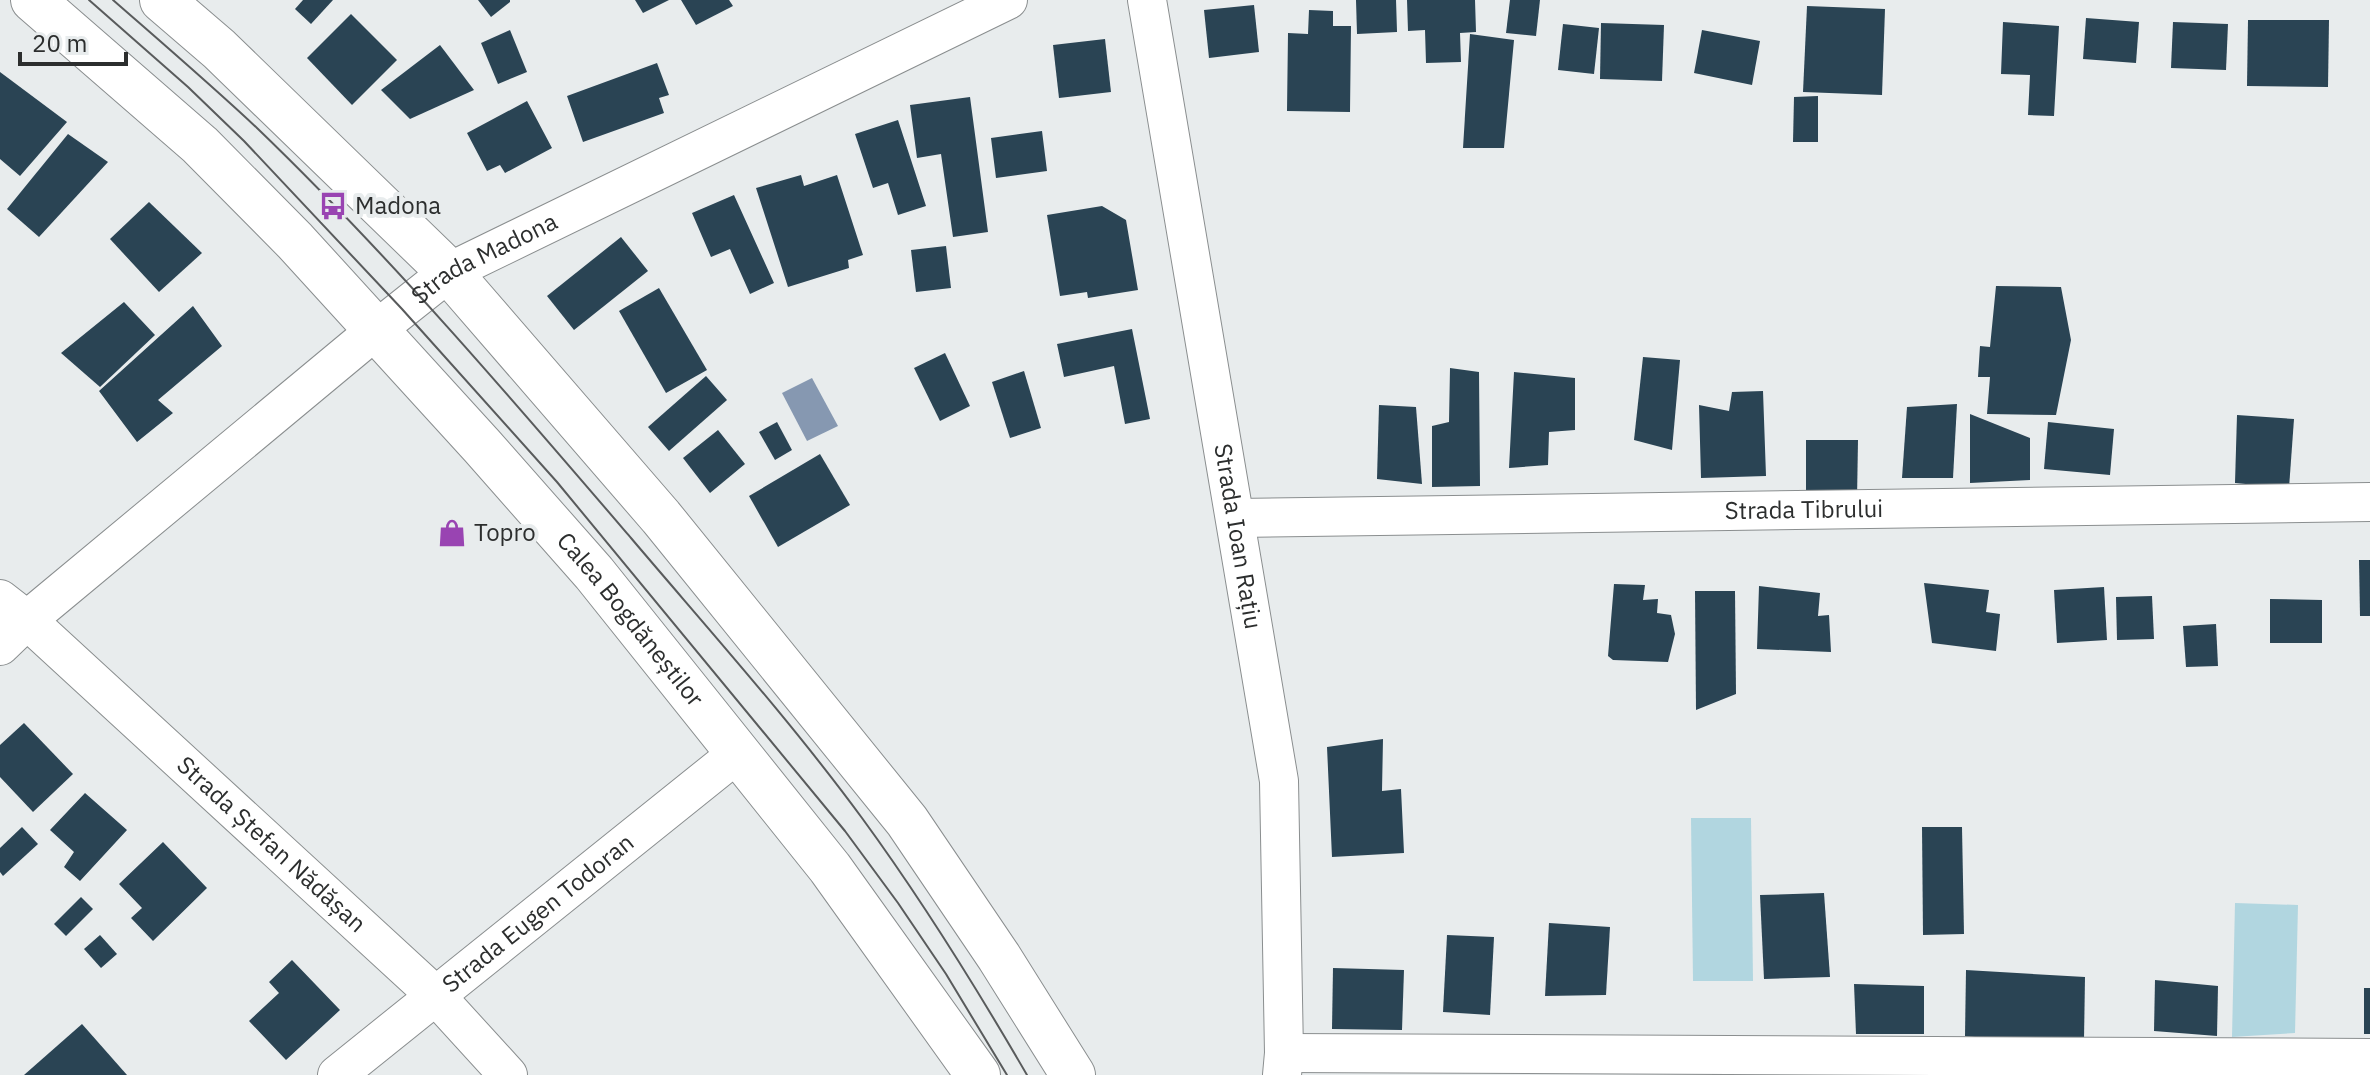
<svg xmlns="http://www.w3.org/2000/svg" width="2370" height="1075" font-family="'IBM Plex Sans',sans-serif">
  <rect width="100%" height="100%" fill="#e8eced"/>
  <g fill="#b1d6e0">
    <path d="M 1691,818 L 1751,818 L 1753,981 L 1693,981 Z"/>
    <path d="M 2235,903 L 2298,905 L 2295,1033 L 2232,1037 Z"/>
  </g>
  <path fill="#8698b1" d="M 812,378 L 838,426 L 807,441 L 782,393 Z"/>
  <g fill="#2a4454">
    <path d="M 303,0 L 333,0 L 311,24 L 295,9 Z"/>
    <path d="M 478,0 L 510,0 L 510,2 L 491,17 Z"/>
    <path d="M 635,0 L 669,0 L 643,13 Z"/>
    <path d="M 681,0 L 729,0 L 733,6 L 696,25 Z"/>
    <path d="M 1356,0 L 1396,0 L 1397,32 L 1357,34 Z"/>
    <path d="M 1407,0 L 1475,0 L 1476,32 L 1460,33 L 1461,62 L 1426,63 L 1425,30 L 1408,31 Z"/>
    <path d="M 1510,0 L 1540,0 L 1536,36 L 1506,33 Z"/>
    <path d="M 1254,5 L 1259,52 L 1209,58 L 1204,10 Z"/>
    <path d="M 1807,6 L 1885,9 L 1882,95 L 1803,92 Z"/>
    <path d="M 1309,10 L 1333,11 L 1333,26 L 1351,26 L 1350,112 L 1287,111 L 1288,33 L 1308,34 Z"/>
    <path d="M 351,14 L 397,60 L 352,105 L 307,58 Z"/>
    <path d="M 2086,18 L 2139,22 L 2136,63 L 2083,59 Z"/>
    <path d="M 2248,20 L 2329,20 L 2328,87 L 2247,86 Z"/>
    <path d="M 2003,22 L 2059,26 L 2054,116 L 2028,115 L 2030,75 L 2001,74 Z"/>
    <path d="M 2173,22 L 2228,24 L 2226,70 L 2171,68 Z"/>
    <path d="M 1601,23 L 1664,25 L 1662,81 L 1600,79 Z"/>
    <path d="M 1563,24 L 1599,28 L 1594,74 L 1558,70 Z"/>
    <path d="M 510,30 L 527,72 L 498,84 L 481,43 Z"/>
    <path d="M 1702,30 L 1760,41 L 1752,85 L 1694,73 Z"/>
    <path d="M 1470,34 L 1514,40 L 1504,148 L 1463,148 Z"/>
    <path d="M 1105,39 L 1111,92 L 1059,98 L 1053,45 Z"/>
    <path d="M 440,45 L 474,90 L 410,119 L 381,90 Z"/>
    <path d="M 657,63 L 669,95 L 659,98 L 664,113 L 583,142 L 567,96 Z"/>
    <path d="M 0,72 L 67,122 L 20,176 L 0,159 Z"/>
    <path d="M 1818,96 L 1818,142 L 1793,142 L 1794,97 Z"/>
    <path d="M 970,97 L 988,232 L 953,237 L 941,154 L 917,158 L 910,105 Z"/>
    <path d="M 527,101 L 552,148 L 505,173 L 500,165 L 487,171 L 467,133 Z"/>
    <path d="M 898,120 L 926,206 L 898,215 L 888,183 L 873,188 L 855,134 Z"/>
    <path d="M 1042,131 L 1047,171 L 996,178 L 991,138 Z"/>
    <path d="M 68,134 L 108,162 L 39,237 L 7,209 Z"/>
    <path d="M 801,175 L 804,186 L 837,175 L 863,255 L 848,260 L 849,268 L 788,287 L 756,188 Z"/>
    <path d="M 734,195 L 774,283 L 750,294 L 730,249 L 711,257 L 692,213 Z"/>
    <path d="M 149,202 L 202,253 L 159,292 L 110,239 Z"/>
    <path d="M 1102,206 L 1126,220 L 1138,290 L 1088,298 L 1087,292 L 1060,296 L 1047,215 Z"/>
    <path d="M 621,237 L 648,271 L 574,330 L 547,296 Z"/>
    <path d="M 946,246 L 951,288 L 916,292 L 911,250 Z"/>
    <path d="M 1996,286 L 2061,287 L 2071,340 L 2056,415 L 1987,414 L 1990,377 L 1978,377 L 1980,346 L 1990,347 Z"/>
    <path d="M 659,288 L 707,370 L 666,393 L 619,311 Z"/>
    <path d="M 124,302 L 155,335 L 100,387 L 61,353 Z"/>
    <path d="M 193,306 L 222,346 L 158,400 L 173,413 L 137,442 L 99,391 Z"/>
    <path d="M 1132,329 L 1150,419 L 1125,424 L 1114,366 L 1064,377 L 1057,344 Z"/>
    <path d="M 945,353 L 970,406 L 940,421 L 914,368 Z"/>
    <path d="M 1643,357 L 1680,360 L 1672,450 L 1634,440 Z"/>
    <path d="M 1450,368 L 1479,372 L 1480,486 L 1432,487 L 1432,426 L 1449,422 Z"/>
    <path d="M 1024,371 L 1041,428 L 1010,438 L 992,382 Z"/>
    <path d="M 1514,372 L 1575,378 L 1575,430 L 1549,432 L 1548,465 L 1509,468 Z"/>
    <path d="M 706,376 L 727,400 L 669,451 L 648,427 Z"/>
    <path d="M 1763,391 L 1766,476 L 1701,478 L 1699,405 L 1729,411 L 1732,392 Z"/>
    <path d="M 1957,404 L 1953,478 L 1902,478 L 1907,407 Z"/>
    <path d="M 1379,405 L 1416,407 L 1422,484 L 1377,479 Z"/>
    <path d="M 1970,414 L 2030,438 L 2030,480 L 1970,483 Z"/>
    <path d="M 2237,415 L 2294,419 L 2289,488 L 2235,483 Z"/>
    <path d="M 777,422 L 792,450 L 775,460 L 759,432 Z"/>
    <path d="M 2048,422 L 2114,429 L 2110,475 L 2044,469 Z"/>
    <path d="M 718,430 L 745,464 L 710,493 L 683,458 Z"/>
    <path d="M 1806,440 L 1858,440 L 1857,499 L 1806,503 Z"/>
    <path d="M 820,454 L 850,505 L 778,547 L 749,496 Z"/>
    <path d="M 2359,560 L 2370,560 L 2370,616 L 2360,616 Z"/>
    <path d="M 1924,583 L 1989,590 L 1986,612 L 2000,614 L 1996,651 L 1932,643 Z"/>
    <path d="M 1614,584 L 1645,585 L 1643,600 L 1658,599 L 1657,613 L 1671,615 L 1675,634 L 1668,662 L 1613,660 L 1608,656 Z"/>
    <path d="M 1759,586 L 1820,593 L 1818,616 L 1829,615 L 1831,652 L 1757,649 Z"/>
    <path d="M 2104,587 L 2107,640 L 2057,643 L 2054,590 Z"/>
    <path d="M 1695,591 L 1735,591 L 1736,694 L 1696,710 Z"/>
    <path d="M 2152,596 L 2154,639 L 2117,640 L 2116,597 Z"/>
    <path d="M 2270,599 L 2322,600 L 2322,643 L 2270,643 Z"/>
    <path d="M 2216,624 L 2218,666 L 2186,667 L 2183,626 Z"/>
    <path d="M 24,723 L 73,774 L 33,812 L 0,777 L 0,745 Z"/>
    <path d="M 1383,739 L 1382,791 L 1401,789 L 1404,853 L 1332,857 L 1327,747 Z"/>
    <path d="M 85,793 L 127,830 L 80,881 L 64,867 L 74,852 L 50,830 Z"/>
    <path d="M 22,827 L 38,844 L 3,876 L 0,872 L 0,848 Z"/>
    <path d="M 1922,827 L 1962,827 L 1964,934 L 1923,935 Z"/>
    <path d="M 163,842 L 207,888 L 153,941 L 131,918 L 142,908 L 119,884 Z"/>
    <path d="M 1824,893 L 1830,977 L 1764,979 L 1760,895 Z"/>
    <path d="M 81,897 L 93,909 L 66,936 L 54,924 Z"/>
    <path d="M 1549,923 L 1610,927 L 1606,995 L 1545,996 Z"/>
    <path d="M 100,935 L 117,954 L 101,968 L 84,949 Z"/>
    <path d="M 1447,935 L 1494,937 L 1490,1015 L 1443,1012 Z"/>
    <path d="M 292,960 L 340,1010 L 286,1060 L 249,1021 L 279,993 L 269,982 Z"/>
    <path d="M 1333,968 L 1404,970 L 1402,1030 L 1332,1029 Z"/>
    <path d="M 1966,970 L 2085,977 L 2084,1040 L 2024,1042 L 1965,1036 Z"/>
    <path d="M 2155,980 L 2218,986 L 2217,1036 L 2154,1031 Z"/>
    <path d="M 1854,984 L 1924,986 L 1924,1034 L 1856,1034 Z"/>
    <rect x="2364" y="988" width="6" height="46"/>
    <path d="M 82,1024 L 127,1075 L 24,1075 Z"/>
  </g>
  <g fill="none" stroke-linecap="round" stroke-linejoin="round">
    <defs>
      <g id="minor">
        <path id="s1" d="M 1147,0 L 1279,781 L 1284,1053 L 1282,1075"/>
        <path id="s2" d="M 1236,518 L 2370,502"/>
        <path id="s3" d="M 0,599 L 27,620 L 435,995 L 508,1075"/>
        <path id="s4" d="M 0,646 L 27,620 L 376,330 L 449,272 L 1008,0"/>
        <path d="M 1284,1053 L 2370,1058"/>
        <path id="s5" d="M 337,1075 L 738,753"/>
      </g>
      <g id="secondary">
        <path id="s6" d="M 33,0 L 200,145 L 295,241 L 482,446 L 594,573 L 830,868 L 978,1075"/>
        <path d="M 162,0 L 219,49 L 449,272 L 661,517 L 907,821 L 999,957 L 1073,1075"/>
      </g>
    </defs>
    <use href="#minor" stroke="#8a8e8f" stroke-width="40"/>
    <use href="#secondary" stroke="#8a8e8f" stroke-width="46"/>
    <use href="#minor" stroke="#fff" stroke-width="38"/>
    <use href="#secondary" stroke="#fff" stroke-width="44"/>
    <g stroke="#595b5c" stroke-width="2">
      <path d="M 89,0 L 188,87 L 244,141 L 402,309 L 557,482 L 845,831 L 898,903 L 946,974 L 1007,1075"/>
      <path d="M 113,0 C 161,42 210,84 257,128 C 389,255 512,399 631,538 C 709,630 790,720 862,818 C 922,900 976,987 1027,1075"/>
    </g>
  </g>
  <defs>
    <symbol id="bus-bare" viewBox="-9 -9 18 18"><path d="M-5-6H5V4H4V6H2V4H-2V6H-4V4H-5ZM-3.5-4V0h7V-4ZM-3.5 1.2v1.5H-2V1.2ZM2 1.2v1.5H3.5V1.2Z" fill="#9944b2" stroke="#e8eced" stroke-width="2.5" paint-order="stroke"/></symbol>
    <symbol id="shop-bare" viewBox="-9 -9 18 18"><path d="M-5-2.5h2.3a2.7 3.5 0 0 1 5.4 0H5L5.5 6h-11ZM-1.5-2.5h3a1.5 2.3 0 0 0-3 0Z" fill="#9944b2" stroke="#e8eced" stroke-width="2.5" paint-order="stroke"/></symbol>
  </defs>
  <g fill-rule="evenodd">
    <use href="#bus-bare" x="313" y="186" width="40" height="40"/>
    <use href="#shop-bare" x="432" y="513" width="40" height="40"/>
  </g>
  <g text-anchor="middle" stroke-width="8" stroke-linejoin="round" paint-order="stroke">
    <g font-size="24" fill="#2c2e2e" stroke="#e8eced" text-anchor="start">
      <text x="355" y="214">Madona</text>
      <text x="474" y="541">Topro</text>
    </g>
    <g font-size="24" fill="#2c2e2e" stroke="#e8eced">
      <text dy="8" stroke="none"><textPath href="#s4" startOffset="622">Strada Madona</textPath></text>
      <text dy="8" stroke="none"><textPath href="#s2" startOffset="568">Strada Tibrului</textPath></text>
      <text dy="8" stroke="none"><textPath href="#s1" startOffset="544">Strada Ioan Rațiu</textPath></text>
      <text dy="8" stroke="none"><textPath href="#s6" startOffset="862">Calea Bogdăneștilor</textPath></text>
      <text dy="8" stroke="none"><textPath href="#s3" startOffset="366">Strada Ștefan Nădășan</textPath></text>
      <text dy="8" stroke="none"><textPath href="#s5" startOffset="258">Strada Eugen Todoran</textPath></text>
    </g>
  </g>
  <path d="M20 52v12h106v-12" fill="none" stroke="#2c2e2e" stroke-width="4"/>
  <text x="32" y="52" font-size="24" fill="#2c2e2e" stroke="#e8eced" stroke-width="6" paint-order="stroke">20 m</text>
</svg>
